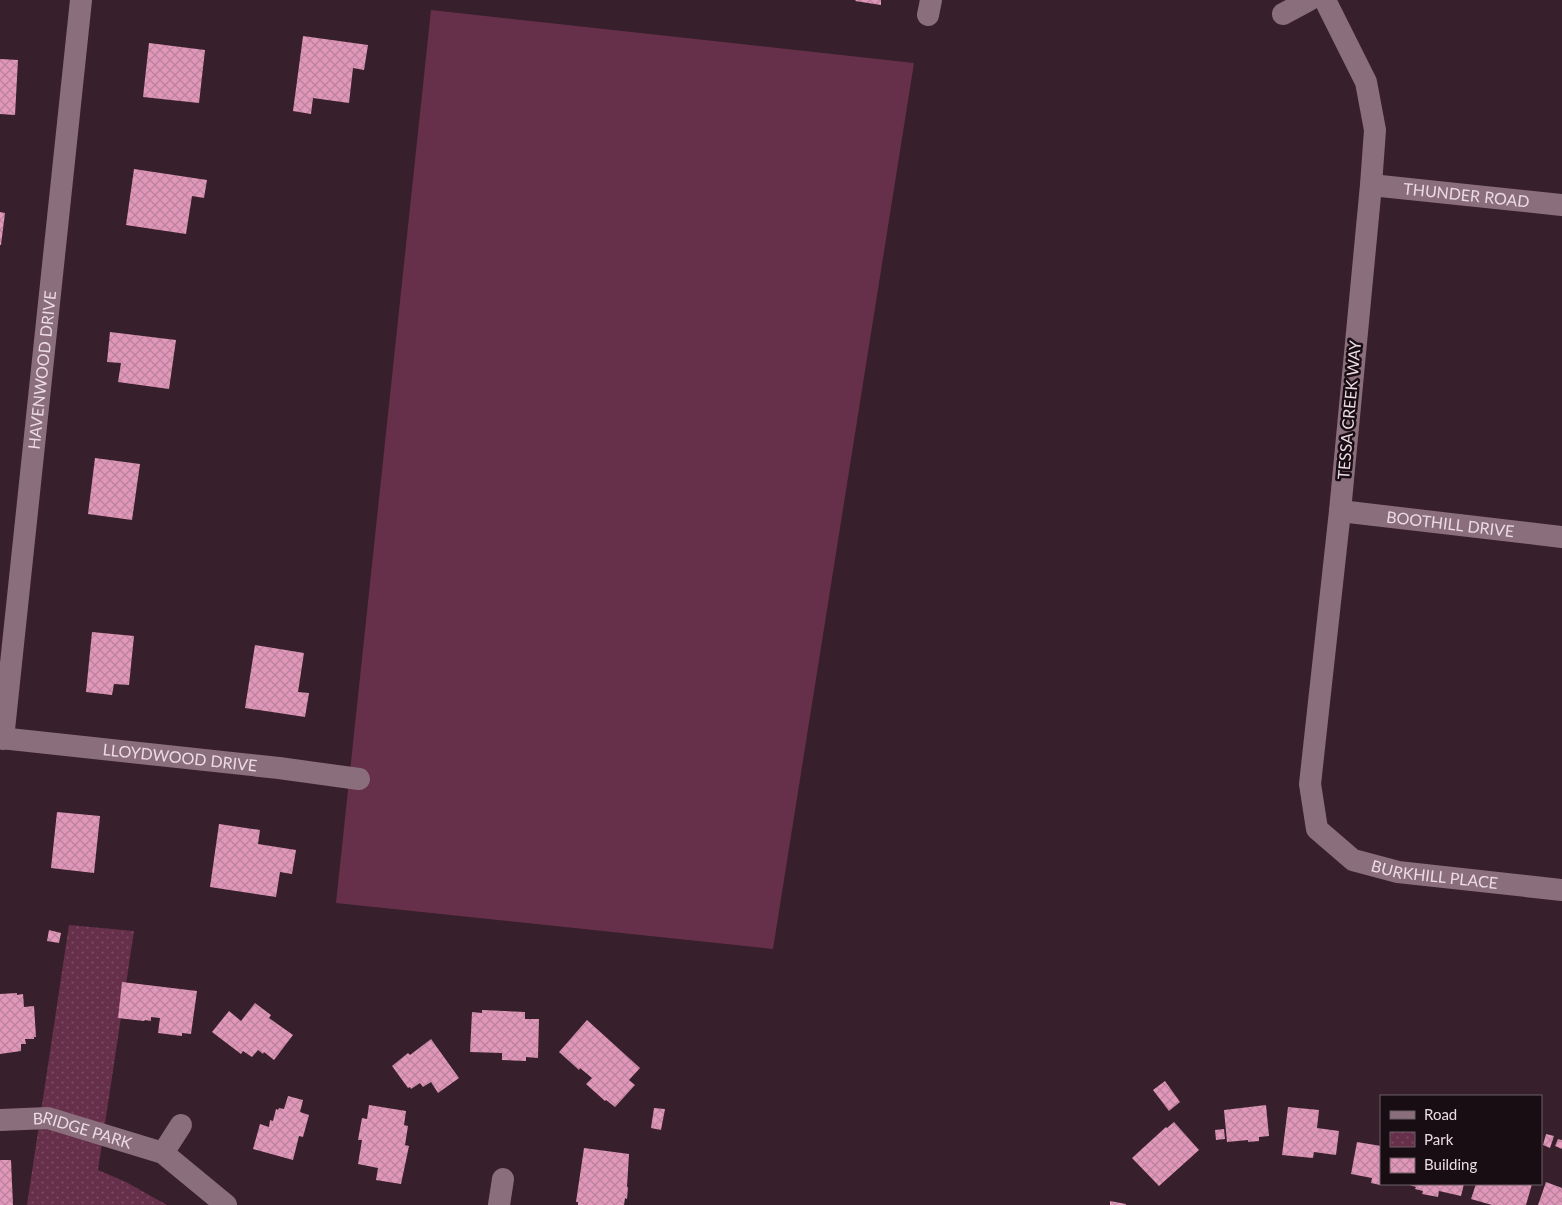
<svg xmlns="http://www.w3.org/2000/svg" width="1562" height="1205" font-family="Lato,sans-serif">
  <defs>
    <pattern id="park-dots" width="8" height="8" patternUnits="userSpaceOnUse" patternTransform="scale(1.25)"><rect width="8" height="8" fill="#662f4a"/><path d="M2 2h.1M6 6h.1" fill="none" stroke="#7c4d64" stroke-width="1.8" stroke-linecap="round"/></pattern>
    <pattern id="building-cross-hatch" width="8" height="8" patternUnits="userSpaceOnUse" patternTransform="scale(1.25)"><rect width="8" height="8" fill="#e197b9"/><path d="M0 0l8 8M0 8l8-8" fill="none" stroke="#ba829c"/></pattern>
  </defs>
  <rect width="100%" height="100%" fill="#37202b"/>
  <path fill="#662f4a" d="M 431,10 L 914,63 L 773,949 L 336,903 Z"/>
  <path fill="url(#park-dots)" d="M 69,925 L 134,931 L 98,1170 L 126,1182 L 167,1205 L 27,1205 Z"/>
  <g fill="url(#building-cross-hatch)">
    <path d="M 856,0 L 881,0 L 881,5 L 855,1 Z"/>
    <path d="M 303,36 L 368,45 L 364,70 L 353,68 L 349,103 L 313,98 L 311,114 L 293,111 Z"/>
    <path d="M 149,43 L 205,50 L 199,103 L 143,97 Z"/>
    <path d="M 0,59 L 18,60 L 15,115 L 0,114 Z"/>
    <path d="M 134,169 L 207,180 L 204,198 L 192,196 L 186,234 L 126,225 Z"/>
    <path d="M 0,212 L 5,213 L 1,245 L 0,245 Z"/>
    <path d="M 110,332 L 176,340 L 169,389 L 118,382 L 121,363 L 107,362 Z"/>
    <path d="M 95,458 L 140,464 L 132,520 L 88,514 Z"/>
    <path d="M 92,632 L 134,636 L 129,685 L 114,684 L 112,695 L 86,692 Z"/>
    <path d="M 255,645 L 304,653 L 298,692 L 309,693 L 305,717 L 245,708 Z"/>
    <path d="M 57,812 L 100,816 L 94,873 L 51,868 Z"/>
    <path d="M 219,824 L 260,830 L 258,844 L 296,850 L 292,874 L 280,872 L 276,897 L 210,887 Z"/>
    <path d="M 49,930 L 61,933 L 59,943 L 47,941 Z"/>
    <path d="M 122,982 L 197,991 L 191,1034 L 182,1033 L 182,1036 L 158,1033 L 160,1018 L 151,1017 L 151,1021 L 145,1020 L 144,1021 L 118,1018 Z"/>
    <path d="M 17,993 L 17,995 L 23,994 L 24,1007 L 34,1006 L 36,1037 L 34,1037 L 34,1039 L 25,1039 L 26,1044 L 21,1044 L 21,1051 L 0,1054 L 0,994 Z"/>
    <path d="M 255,1003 L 271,1015 L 269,1018 L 293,1035 L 274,1060 L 264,1052 L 263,1054 L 258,1050 L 252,1057 L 243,1051 L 241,1054 L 212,1032 L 229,1011 L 241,1021 Z"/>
    <path d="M 482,1010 L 525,1012 L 525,1019 L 539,1019 L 538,1058 L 526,1057 L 526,1061 L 502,1060 L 502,1053 L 470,1052 L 472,1012 L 482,1013 Z"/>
    <path d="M 587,1020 L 640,1068 L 629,1080 L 635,1085 L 615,1107 L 606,1100 L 605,1101 L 586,1084 L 592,1078 L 580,1068 L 579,1070 L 559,1052 Z"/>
    <path d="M 431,1039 L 459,1078 L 438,1093 L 431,1082 L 423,1087 L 420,1083 L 411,1089 L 410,1087 L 408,1088 L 392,1066 L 408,1053 L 410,1055 Z"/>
    <path d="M 1165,1081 L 1180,1102 L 1169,1111 L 1153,1090 Z"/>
    <path d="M 288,1096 L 303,1100 L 300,1112 L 309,1115 L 303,1137 L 299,1136 L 293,1160 L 253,1149 L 260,1124 L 269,1127 L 270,1120 L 273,1121 L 276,1109 L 278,1110 L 279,1108 L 284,1109 Z"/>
    <path d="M 369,1105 L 406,1111 L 404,1125 L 408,1126 L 405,1145 L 409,1146 L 401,1184 L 376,1180 L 378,1168 L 358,1164 L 362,1140 L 358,1140 L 362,1118 L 367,1119 Z"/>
    <path d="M 1266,1105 L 1269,1136 L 1259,1137 L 1259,1141 L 1248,1142 L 1248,1140 L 1227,1142 L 1224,1110 Z"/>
    <path d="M 1288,1107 L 1319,1110 L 1317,1128 L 1339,1131 L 1336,1155 L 1314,1152 L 1313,1158 L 1282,1155 Z"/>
    <path d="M 654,1108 L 665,1109 L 661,1130 L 651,1128 Z"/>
    <path d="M 1174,1122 L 1199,1150 L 1159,1186 L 1132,1158 L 1166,1127 L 1167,1128 Z"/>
    <path d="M 1224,1129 L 1225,1139 L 1216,1140 L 1215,1130 Z"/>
    <path d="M 1546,1134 L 1554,1136 L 1550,1148 L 1543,1145 Z"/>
    <path d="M 1558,1139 L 1562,1140 L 1562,1149 L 1555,1146 Z"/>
    <path d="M 1357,1142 L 1381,1146 L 1380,1185 L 1371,1183 L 1372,1178 L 1351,1174 Z"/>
    <path d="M 584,1148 L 629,1154 L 627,1187 L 628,1187 L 627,1199 L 625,1198 L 624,1205 L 578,1205 L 578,1202 L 576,1202 Z"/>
    <path d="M 0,1160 L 11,1160 L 13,1205 L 0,1205 Z"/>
    <path d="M 1546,1182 L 1562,1188 L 1562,1205 L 1538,1205 Z"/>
    <path d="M 1406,1184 L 1464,1184 L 1461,1196 L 1439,1191 L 1438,1197 L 1422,1194 L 1423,1191 L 1415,1189 L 1416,1187 Z"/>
    <path d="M 1476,1184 L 1532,1184 L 1526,1205 L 1492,1205 L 1471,1199 Z"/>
    <path d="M 1110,1201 L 1126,1204 L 1126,1205 L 1110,1205 Z"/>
  </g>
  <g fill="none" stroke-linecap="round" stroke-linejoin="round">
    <g stroke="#8b6e7b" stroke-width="22">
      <path id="s1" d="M 1325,0 L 1366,82 L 1375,130 L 1371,185 L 1340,511 L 1310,784 L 1317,829 L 1353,860 L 1398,872 L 1562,890"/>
      <path d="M 1283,14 L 1309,0"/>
      <path d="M 928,15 L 931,0"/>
      <path id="s2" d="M 1371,185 L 1562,205"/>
      <path id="s3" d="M 1340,511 L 1562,537"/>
      <path id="s4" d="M 0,738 L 279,768 L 359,779"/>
      <path id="s5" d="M 3,739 L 81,0"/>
      <path id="s6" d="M 0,1120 L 48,1118 L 163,1153 L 226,1205"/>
      <path d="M 163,1153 L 181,1125"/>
      <path d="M 499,1205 L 503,1179"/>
    </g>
  </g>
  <g text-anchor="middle" stroke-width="5" stroke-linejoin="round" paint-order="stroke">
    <g font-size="16" fill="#ecdbe2" stroke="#180d12">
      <text dy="6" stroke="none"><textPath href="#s2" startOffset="96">THUNDER ROAD</textPath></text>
      <text dy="6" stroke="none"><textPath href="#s5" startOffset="371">HAVENWOOD DRIVE</textPath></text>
      <text transform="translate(1349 410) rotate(-85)" y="6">TESSA CREEK WAY</text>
      <text dy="6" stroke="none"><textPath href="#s3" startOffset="111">BOOTHILL DRIVE</textPath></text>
      <text dy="6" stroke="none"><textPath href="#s4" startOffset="181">LLOYDWOOD DRIVE</textPath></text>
      <text dy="6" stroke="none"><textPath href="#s1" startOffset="974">BURKHILL PLACE</textPath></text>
      <text dy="6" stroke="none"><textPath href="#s6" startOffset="84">BRIDGE PARK</textPath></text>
    </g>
  </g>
  <rect x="1380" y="1095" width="162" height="90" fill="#180d12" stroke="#6d5f65"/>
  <rect x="1390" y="1111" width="25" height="8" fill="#8b6e7b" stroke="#6d5f65"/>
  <text x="1424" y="1120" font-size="15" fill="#ecdbe2">Road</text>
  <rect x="1390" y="1132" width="25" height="15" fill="url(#park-dots)" stroke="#6d5f65"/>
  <text x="1424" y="1145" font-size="15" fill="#ecdbe2">Park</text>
  <rect x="1390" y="1158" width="25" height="15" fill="url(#building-cross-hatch)" stroke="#6d5f65"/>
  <text x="1424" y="1170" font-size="15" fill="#ecdbe2">Building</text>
</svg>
